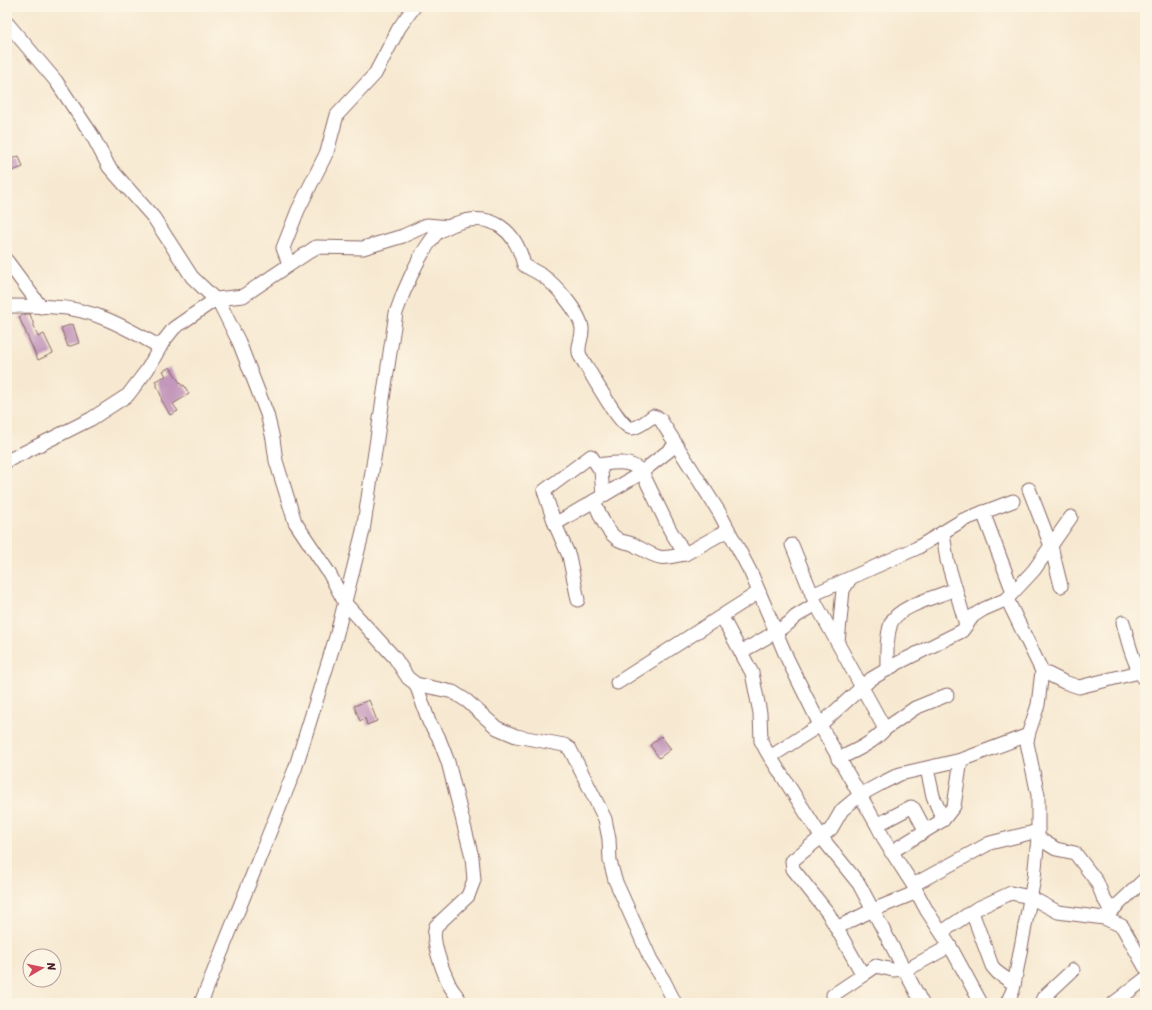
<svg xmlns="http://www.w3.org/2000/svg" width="1152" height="1010" font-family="Sriracha,sans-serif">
  <rect width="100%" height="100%" fill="#fcf5e5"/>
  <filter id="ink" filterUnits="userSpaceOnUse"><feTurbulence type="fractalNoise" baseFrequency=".025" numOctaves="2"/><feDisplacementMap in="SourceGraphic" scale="8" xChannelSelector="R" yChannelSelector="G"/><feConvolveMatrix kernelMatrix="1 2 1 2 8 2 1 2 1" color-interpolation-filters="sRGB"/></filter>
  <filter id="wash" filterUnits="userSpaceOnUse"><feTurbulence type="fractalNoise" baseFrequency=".012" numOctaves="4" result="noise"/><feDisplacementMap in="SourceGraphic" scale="16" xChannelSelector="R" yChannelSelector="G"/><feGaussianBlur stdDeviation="0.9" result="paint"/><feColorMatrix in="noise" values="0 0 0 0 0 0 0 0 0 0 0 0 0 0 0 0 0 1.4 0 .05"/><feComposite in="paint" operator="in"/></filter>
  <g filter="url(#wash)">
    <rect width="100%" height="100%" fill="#f7e9d1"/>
    <g id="blocks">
      <g fill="#c397bb">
        <path d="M 19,156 L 23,167 L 12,171 L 8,160 Z"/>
        <path d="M 25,314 L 30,314 L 38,337 L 44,334 L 53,353 L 38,360 L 19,317 Z"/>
        <path d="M 73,324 L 79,343 L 68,347 L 61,328 Z"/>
        <path d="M 170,367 L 182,386 L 184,385 L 189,394 L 173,404 L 178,411 L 170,415 L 161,399 L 162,398 L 155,381 L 166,376 L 163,371 Z"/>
        <path d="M 369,700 L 377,721 L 367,725 L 365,718 L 360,721 L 354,706 Z"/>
        <path d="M 661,736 L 671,749 L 659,758 L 650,745 Z"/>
      </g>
    </g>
  </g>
  <g filter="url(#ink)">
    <use href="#blocks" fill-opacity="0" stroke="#876665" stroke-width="1"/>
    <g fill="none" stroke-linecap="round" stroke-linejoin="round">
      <defs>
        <g id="minor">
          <path d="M 7,23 L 56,81 L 92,135 L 109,167 L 154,218 L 192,277 L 220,304 L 239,342 L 267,414 L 273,439 L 276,461 L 295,522 L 329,573 L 345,603 L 395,658 L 408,678 L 416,684 L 453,692 L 467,701 L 497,728 L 516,736 L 564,745 L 570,749 L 605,819 L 609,839 L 610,861 L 615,880 L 651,960 L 664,981 L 675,1003"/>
          <path d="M 7,261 L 41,307"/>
          <path d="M 289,264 L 283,248 L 298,210 L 327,152 L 337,115 L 375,74 L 399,28 L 414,7"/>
          <path d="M 7,306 C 23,306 38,306 54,307 C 92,308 127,328 160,347"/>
          <path d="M 7,461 L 91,419 L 128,395 L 147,370 L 163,342 L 174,328 L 216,299 L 243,296 L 316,247 L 363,248 L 403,236 L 427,225 L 448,227"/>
          <path d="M 598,465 C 614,463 629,459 642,472 L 670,530 L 685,554 L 728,530"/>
          <path d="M 1029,489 L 1051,546 L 1061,586"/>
          <path d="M 603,495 L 601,471 L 591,456 L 544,491 L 555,524 L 638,475 L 676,445"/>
          <path d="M 594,501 C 600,514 606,533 619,540 C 624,543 631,542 636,546 C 660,559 658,560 685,554"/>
          <path d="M 983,512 L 1013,592"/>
          <path d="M 555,524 L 569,556 L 578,600"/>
          <path d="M 943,533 L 947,560 L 966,625"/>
          <path d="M 792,545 L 816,604 L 885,729 L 915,708 L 947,695"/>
          <path d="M 812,595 L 917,548 L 963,520 L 1013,501"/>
          <path d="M 722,617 L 752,673 L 760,713 L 761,741 L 767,752 L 822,838 L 859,884 L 922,1003"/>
          <path d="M 1123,622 C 1128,642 1133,663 1145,680"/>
          <path d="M 838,642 L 843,590 L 850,579"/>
          <path d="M 741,652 L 776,632 L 789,623 L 795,617 L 816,604"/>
          <path d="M 887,670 C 887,654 886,638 891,623 C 898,606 939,596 956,589"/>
          <path d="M 1042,671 L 1064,682 L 1079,687 L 1139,672"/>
          <path d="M 617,683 L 759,592"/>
          <path d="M 416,684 L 429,722 L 438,736 L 448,762 L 472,857 L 474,880 L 468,896 L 436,926 C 430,939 443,971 449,984 C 452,991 458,996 461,1003"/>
          <path d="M 770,757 L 820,725 L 871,679 L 898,663 L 962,631 L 973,616 L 984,609 L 1007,599 L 1034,570 L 1071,517"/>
          <path d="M 838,759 C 855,751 873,743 885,729"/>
          <path d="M 927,769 L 933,796 L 943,820"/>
          <path d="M 877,825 L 911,807 L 914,809 L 925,830"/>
          <path d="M 1038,838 L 1056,849 L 1075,853 L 1097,882 L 1103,897 L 1111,911"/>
          <path d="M 891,852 L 943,820 L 954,806 L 961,760"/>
          <path d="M 913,885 L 990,843 L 1038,831"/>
          <path d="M 972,912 L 992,966 L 998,973 L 1014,984"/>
          <path d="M 1105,917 L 1145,879"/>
          <path d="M 836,928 L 873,910 L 917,892"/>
          <path d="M 942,932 L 976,909 L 1011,893 L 1030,897 L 1058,912 L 1104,918 L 1122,926 L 1145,967"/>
          <path d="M 950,946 L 908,969 L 893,970 L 876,966 L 863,975 L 828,913 L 793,869 L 792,861 L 831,829 L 842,810 L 860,795 L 882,783 L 900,774 L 961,760 L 1028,735"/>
          <path d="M 201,1003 L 295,769 L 336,637 L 363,531 L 396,313 C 404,289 419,254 436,234 C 441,229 450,226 457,223 C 493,211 516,231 524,265 C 530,269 537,272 543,276 C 556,285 580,313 582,328 C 583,339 576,346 580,356 C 588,367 620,429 632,428 C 638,428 648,420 653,416 L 660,419 L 719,512 L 751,573 L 787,658 L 820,725 L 877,825 L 886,843 L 913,885 L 927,911 L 950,946 L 981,1003"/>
          <path d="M 834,1003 L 833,995 L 863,975"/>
          <path d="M 1007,1003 L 1013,990 L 1034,878 L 1038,838 L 1038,795 L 1027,743 L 1028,735 L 1038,705 L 1042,671 L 1007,599"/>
          <path d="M 1041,1003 L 1043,998 L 1073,970"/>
          <path d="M 1114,1003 L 1145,979"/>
        </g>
      </defs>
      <use href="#minor" stroke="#876665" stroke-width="15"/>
      <use href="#minor" stroke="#fff" stroke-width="13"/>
    </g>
  </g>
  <rect width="1152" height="1010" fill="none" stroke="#fcf5e5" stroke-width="24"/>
  <g transform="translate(42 968) rotate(81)"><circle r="19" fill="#fcf5e5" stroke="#b59f9b"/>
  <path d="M0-3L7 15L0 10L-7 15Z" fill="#d1495b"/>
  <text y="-6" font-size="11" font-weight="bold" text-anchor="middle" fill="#4a1f2b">N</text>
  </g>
</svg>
